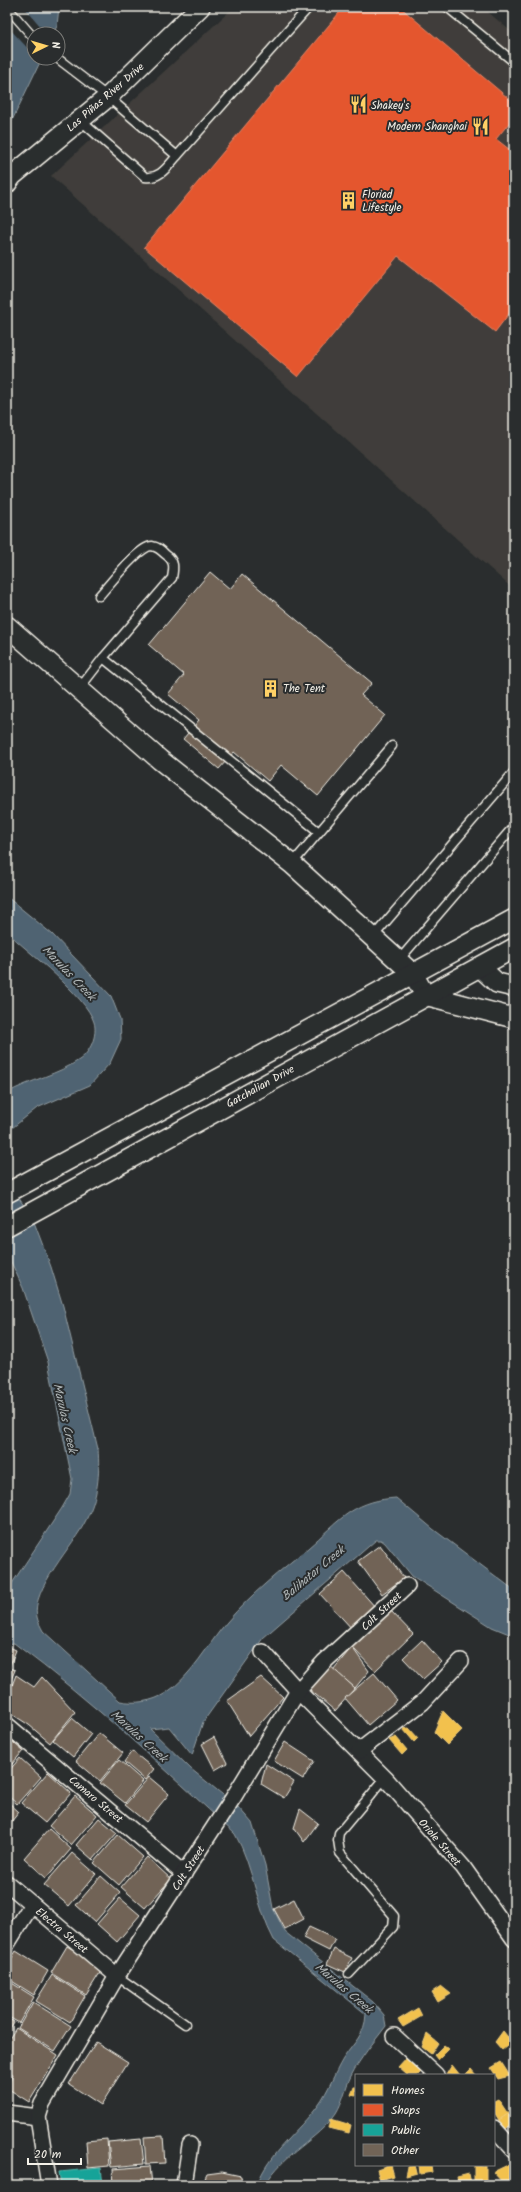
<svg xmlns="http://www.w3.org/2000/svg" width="521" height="2192" font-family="Kalam,sans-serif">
  <rect width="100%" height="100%" fill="#2a2d2e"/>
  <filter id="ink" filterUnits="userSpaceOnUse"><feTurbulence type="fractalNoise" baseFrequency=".025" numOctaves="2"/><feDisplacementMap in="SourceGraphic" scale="8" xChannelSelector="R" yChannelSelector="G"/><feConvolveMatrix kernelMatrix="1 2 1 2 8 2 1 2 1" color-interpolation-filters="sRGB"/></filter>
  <g filter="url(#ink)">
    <path fill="#3f3e3a" d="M 234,7 L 482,7 L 514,34 L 514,590 L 51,176 Z"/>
    <g fill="#4f6372" stroke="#919ca1">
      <path d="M 7,7 L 59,7 L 57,26 L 53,34 L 34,34 L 34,58 L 42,58 L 7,131 Z"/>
      <path d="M 7,897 L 52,934 L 111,996 L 120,1019 L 121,1039 L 110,1063 L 90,1085 L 37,1108 L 7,1132 L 7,1093 C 30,1080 59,1074 79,1060 C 90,1053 98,1035 94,1022 C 86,996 28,952 7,932 Z"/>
      <path d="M 7,1179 L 34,1222 L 51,1267 L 63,1306 L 98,1449 C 100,1474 98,1497 86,1520 C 75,1544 30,1590 37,1617 C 38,1622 41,1627 43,1631 L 120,1701 C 135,1704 152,1702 166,1693 C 191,1677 208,1644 227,1622 C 251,1594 280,1571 308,1548 C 322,1536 335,1522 350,1512 C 364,1503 379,1499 396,1498 L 433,1529 L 514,1590 L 514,1636 L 492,1627 L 412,1576 L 385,1543 L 381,1540 L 376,1540 L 263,1638 L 203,1722 L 192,1755 L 169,1727 L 150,1729 L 191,1769 L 238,1807 L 252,1823 L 265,1865 L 273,1908 L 285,1932 L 373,2002 L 384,2015 L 386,2026 C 374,2042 360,2058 351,2076 C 345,2088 343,2102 336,2113 C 317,2141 284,2152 265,2185 L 257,2185 C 269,2152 298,2132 318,2105 C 329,2090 334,2074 343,2059 C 354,2042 365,2035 366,2014 L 274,1940 C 256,1907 254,1867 235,1834 C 164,1768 93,1702 14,1643 L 7,1644 L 7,1591 L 62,1508 L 70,1494 L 72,1479 L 48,1362 L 23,1288 L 7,1253 Z"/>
    </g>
    <path fill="#2a2d2e" d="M 7,7 L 24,7 L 47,34 L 34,34 L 34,55 L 7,26 Z"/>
    <g fill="#f2c14e" stroke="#f3cf7c">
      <path d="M 443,1711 L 462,1730 L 447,1745 L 434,1732 Z"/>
      <path d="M 409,1728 L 418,1738 L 414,1742 L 403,1729 Z"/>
      <path d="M 396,1737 L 407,1750 L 402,1755 L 389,1740 Z"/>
      <path d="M 441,1986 L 451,1994 L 438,2002 L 432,1992 Z"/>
      <path d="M 418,2008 L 422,2016 L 403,2027 L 398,2020 Z"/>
      <path d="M 503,2031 L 512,2042 L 502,2050 L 495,2042 Z"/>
      <path d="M 427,2034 L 438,2043 L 431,2054 L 422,2047 Z"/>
      <path d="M 444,2045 L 449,2049 L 438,2060 L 434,2055 Z"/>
      <path d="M 408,2056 L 424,2069 L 418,2075 L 407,2075 L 398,2067 Z"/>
      <path d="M 501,2062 L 510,2076 L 498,2079 L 491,2068 Z"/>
      <path d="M 452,2065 L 460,2075 L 446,2075 Z"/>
      <path d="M 471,2069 L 476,2075 L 466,2074 Z"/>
      <path d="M 354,2087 L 356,2087 L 356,2096 L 351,2095 Z"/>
      <path d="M 498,2099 L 508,2114 L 499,2120 L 494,2112 L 494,2101 Z"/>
      <path d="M 508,2114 L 514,2122 L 506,2129 L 499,2120 Z"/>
      <path d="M 331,2119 L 351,2125 L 349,2133 L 329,2128 Z"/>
      <path d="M 514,2162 L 514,2181 L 505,2185 L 493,2172 Z"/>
      <path d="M 391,2165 L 394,2176 L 380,2180 L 377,2170 Z"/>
      <path d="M 415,2165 L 417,2173 L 406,2176 L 408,2167 Z"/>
      <path d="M 419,2165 L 431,2165 L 432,2172 L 420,2174 Z"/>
      <path d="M 474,2165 L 486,2166 L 486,2185 L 474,2185 Z"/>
      <path d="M 469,2174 L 471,2183 L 459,2185 L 457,2177 Z"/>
    </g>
    <path fill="#e4572e" stroke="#e98566" d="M 344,7 L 400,7 L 514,103 L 514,117 L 496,139 L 514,153 L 514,307 L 495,332 L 398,256 L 298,377 L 144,247 Z"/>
    <path fill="#17a398" stroke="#59bab0" d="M 101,2168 L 103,2185 L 61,2185 L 59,2172 Z"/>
    <g fill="#716457" stroke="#f4f1e8">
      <path d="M 210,572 L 230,589 L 242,574 L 372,683 L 361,695 L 385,715 L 318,796 L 281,765 L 268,781 L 234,752 L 219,769 L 183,739 L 199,720 L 168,694 L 184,675 L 149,645 Z"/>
      <path d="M 380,1545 L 404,1578 L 382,1594 L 358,1561 Z"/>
      <path d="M 344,1572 L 376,1608 L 353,1630 L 320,1594 Z"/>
      <path d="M 390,1610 L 413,1634 L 375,1671 L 352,1647 Z"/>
      <path d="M 422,1640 L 442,1662 L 423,1679 L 403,1658 Z"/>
      <path d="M 7,1646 L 16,1650 L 9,1668 L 15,1670 L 7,1690 Z"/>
      <path d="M 352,1647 L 369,1671 L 355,1688 L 333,1670 Z"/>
      <path d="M 329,1665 L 355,1688 L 335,1711 L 309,1689 Z"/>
      <path d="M 374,1673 L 397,1700 L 368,1725 L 345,1698 Z"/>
      <path d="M 16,1675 L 34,1687 L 42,1677 L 75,1712 L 50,1743 L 29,1725 L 7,1711 L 7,1698 Z"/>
      <path d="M 261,1677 L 283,1697 L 249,1736 L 227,1701 Z"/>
      <path d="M 72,1718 L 91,1734 L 73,1757 L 53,1740 Z"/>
      <path d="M 99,1733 L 123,1753 L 100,1781 L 76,1761 Z"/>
      <path d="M 7,1737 L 23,1751 L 7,1770 Z"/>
      <path d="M 214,1737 L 227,1763 L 215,1770 L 202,1744 Z"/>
      <path d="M 285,1742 L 314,1761 L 303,1779 L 274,1761 Z"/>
      <path d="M 132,1751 L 154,1769 L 145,1780 L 124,1762 Z"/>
      <path d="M 20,1758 L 41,1777 L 17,1804 L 7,1795 L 7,1773 Z"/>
      <path d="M 119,1760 L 143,1781 L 125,1803 L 100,1783 Z"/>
      <path d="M 266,1764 L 294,1782 L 284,1798 L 261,1784 Z"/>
      <path d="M 48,1772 L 71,1793 L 45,1823 L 21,1803 Z"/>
      <path d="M 149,1777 L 169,1794 L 146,1822 L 125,1805 Z"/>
      <path d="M 75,1796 L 97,1815 L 71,1845 L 49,1826 Z"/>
      <path d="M 7,1801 L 19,1812 L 7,1827 Z"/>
      <path d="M 300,1809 L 318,1823 L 304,1842 L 294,1828 Z"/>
      <path d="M 99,1818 L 117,1833 L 93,1860 L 76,1845 Z"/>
      <path d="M 49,1829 L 71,1849 L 46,1878 L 24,1858 Z"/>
      <path d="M 118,1835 L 143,1857 L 119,1885 L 94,1863 Z"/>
      <path d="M 72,1853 L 96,1874 L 69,1906 L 44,1885 Z"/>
      <path d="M 147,1857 L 171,1879 L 145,1908 L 121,1887 Z"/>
      <path d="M 101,1876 L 120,1893 L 95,1922 L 76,1905 Z"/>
      <path d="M 120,1898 L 140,1915 L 117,1942 L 97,1924 Z"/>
      <path d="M 294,1899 L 304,1919 L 285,1929 L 274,1909 Z"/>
      <path d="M 309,1927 L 335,1939 L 329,1951 L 303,1938 Z"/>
      <path d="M 67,1946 L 103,1968 L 86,1995 L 51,1973 Z"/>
      <path d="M 334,1949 L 352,1958 L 345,1972 L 327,1964 Z"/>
      <path d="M 16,1951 L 48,1971 L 34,1995 L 7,1978 L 7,1966 Z"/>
      <path d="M 52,1975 L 85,1996 L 70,2022 L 36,2001 Z"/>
      <path d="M 7,1980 L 34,1997 L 19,2023 L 7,2016 Z"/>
      <path d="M 33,2002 L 71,2026 L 55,2051 L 18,2028 Z"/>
      <path d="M 7,2018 L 14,2022 L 7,2033 Z"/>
      <path d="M 16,2028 L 58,2055 L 29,2102 L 7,2088 L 13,2074 L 7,2070 L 7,2042 Z"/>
      <path d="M 96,2042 L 128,2062 L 101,2105 L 69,2084 Z"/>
      <path d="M 163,2136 L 165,2163 L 146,2164 L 144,2137 Z"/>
      <path d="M 107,2139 L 109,2166 L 88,2168 L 86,2141 Z"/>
      <path d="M 141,2139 L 144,2164 L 111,2167 L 108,2142 Z"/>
      <path d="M 150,2166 L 152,2185 L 114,2185 L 113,2169 Z"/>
      <path d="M 222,2172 L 241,2176 L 242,2185 L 202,2185 L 207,2174 Z"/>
    </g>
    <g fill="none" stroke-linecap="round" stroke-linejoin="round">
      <defs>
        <g id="service">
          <path d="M 7,7 L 34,38"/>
          <path d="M 447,7 L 514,62"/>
          <path d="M 57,58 L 108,97 L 177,156"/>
          <path d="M 80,120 L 145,177 C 160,179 167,167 177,156 L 309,7"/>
          <path d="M 99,596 C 109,585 139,546 152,546 C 158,547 161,550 165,554 C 175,561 174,567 172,578 L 103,658"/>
          <path d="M 79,689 L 103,658 L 319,832"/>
          <path d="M 292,864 L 392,746"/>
          <path d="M 373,937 L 514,772"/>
          <path d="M 399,960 L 514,826"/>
          <path d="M 349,1974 L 393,1927 L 394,1916 L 340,1853 L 338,1840 L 339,1833 L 385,1778"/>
          <path d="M 117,1976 L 185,2024"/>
        </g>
        <g id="minor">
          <path d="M 263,1652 L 298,1691 L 385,1778 L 463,1867 L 514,1939"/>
          <path d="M 7,1725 L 184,1874"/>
          <path d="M 359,1751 L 423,1702 L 461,1661"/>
          <path d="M 7,1883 L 117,1976"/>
          <path d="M 7,1944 L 32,1904"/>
          <path d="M 394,2036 L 436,2075"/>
          <path d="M 7,2113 L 38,2117"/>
          <path d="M 494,2128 L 514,2150"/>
          <path d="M 49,2185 L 38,2117 L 42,2104 L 117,1976 L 233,1798 L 298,1691 L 324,1662 L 407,1586"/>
          <path d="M 184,2185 L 190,2145"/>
        </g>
        <g id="tertiary">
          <path d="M 7,183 L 12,176 L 108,97 L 200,7"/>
          <path d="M 7,626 L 160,760 L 292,864 L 413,974 L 425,995 L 514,1018"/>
          <path d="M 480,967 L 497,983 L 514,987"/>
          <path d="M 7,1193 L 514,919"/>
          <path d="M 7,1226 L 514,948"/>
        </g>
      </defs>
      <use href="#service" stroke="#f4f1e8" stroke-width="11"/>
      <use href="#minor" stroke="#f4f1e8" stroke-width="18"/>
      <use href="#tertiary" stroke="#f4f1e8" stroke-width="22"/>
      <use href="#service" stroke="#2a2d2e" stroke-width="8"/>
      <use href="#minor" stroke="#2a2d2e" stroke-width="15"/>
      <use href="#tertiary" stroke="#2a2d2e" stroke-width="19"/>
    </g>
  </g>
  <defs>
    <symbol id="restaurant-bare" viewBox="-9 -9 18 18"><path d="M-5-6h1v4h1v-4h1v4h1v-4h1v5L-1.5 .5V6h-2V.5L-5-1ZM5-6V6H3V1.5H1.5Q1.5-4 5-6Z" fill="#ffd166" stroke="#2a2d2e" stroke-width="2.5" paint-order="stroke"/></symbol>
    <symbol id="building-bare" viewBox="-9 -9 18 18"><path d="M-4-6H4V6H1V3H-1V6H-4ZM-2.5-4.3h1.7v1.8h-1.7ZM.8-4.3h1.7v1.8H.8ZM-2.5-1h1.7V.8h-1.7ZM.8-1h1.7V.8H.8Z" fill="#ffd166" stroke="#2a2d2e" stroke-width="2.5" paint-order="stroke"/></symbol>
  </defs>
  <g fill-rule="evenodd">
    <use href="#restaurant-bare" x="346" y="92" width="25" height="25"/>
    <use href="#restaurant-bare" x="468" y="114" width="25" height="25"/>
    <use href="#building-bare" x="336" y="188" width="25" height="25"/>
    <use href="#building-bare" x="258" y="676" width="25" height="25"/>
  </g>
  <g text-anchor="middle" stroke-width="4" stroke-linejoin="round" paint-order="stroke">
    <g font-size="11" fill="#f4f1e8" stroke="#2a2d2e">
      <text transform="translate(105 97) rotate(-41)" y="4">Las Piñas River Drive</text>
      <text transform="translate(260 1086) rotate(-29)" y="4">Gatchalian Drive</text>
      <text transform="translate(381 1611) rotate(-43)" y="4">Colt Street</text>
      <text transform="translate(96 1799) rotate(40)" y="4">Camaro Street</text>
      <text transform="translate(440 1842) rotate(49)" y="4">Oriole Street</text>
      <text transform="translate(188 1868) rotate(-57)" y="4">Colt Street</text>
      <text transform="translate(62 1930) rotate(40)" y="4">Electra Street</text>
    </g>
    <g font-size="11" fill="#f4f1e8" stroke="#2a2d2e" text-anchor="start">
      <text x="371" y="109">Shakey's</text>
      <text x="467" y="130" text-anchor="end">Modern Shanghai</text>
      <text x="362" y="198">Floriad<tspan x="362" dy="13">Lifestyle</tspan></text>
      <text x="283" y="692">The Tent</text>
    </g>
    <g font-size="12" font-style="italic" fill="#b2b8b9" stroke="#2a2d2e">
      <text transform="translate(69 973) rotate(46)" y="4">Marulas Creek</text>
      <text transform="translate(65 1418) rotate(77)" y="4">Marulas Creek</text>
      <text transform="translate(313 1573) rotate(-40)" y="4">Balihatar Creek</text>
      <text transform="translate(139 1736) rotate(42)" y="4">Marulas Creek</text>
      <text transform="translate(344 1988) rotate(40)" y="4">Marulas Creek</text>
    </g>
  </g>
  <rect width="521" height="2192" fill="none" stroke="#2a2d2e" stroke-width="24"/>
  <rect x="12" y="12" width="497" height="2168" fill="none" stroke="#f4f1e8" stroke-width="1.5" filter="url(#ink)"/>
  <rect x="355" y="2074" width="140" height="92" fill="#2a2d2e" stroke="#7b7b78"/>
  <rect x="363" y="2084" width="20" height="12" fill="#f2c14e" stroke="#7b7b78"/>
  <text x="391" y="2094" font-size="12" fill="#f4f1e8">Homes</text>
  <rect x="363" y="2104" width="20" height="12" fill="#e4572e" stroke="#7b7b78"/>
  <text x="391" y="2114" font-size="12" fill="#f4f1e8">Shops</text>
  <rect x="363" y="2124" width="20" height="12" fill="#17a398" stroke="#7b7b78"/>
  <text x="391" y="2134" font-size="12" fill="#f4f1e8">Public</text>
  <rect x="363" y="2144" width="20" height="12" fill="#716457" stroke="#7b7b78"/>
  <text x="391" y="2154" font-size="12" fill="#f4f1e8">Other</text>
  <g transform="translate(46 46) rotate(85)"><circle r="19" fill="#2a2d2e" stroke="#7b7b78"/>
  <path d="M0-3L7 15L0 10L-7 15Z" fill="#ffd166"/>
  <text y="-6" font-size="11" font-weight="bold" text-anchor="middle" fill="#f4f1e8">N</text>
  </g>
  <path d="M28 2158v6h53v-6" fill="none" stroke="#f4f1e8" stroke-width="2"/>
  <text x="34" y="2158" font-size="12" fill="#f4f1e8" stroke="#2a2d2e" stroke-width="3" paint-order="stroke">20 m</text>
</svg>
